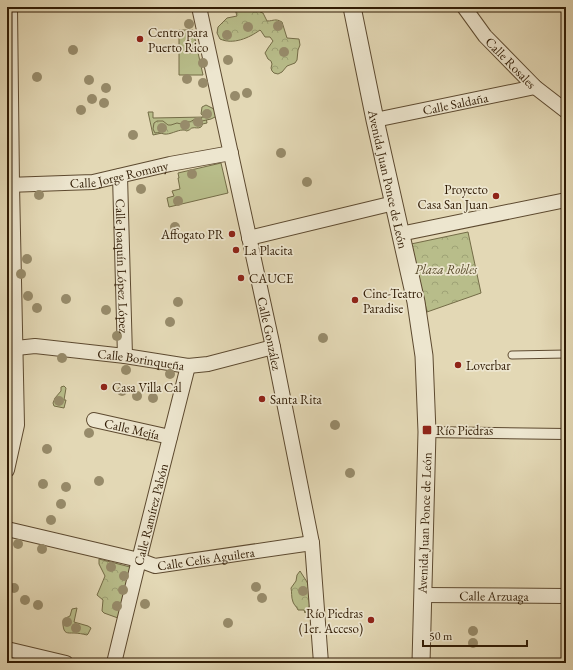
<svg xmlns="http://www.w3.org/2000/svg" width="573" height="670" font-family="'EB Garamond',serif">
  <defs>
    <pattern id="forest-crowns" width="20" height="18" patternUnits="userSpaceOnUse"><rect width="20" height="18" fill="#b8bd8a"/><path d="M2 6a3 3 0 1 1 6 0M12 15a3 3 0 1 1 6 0" fill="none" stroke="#9ea275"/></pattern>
  </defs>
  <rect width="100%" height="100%" fill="#e3d8b5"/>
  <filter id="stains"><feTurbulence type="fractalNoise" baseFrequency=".005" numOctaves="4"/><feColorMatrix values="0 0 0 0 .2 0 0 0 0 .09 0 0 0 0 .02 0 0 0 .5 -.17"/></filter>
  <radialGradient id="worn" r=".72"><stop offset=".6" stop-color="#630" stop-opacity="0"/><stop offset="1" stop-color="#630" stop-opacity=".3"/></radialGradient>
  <g fill="#b8bd8a" stroke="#746c47">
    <path d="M 179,30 L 193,30 L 203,75 L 179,75 Z"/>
    <path d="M 148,112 L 153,112 L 153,118 L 206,117 L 207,123 L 153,135 Z"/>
    <path d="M 221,163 L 228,193 L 169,207 L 167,198 L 174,196 L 172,191 L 180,189 L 178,178 L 179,178 L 178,173 Z"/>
  </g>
  <g fill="url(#forest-crowns)" stroke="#746c47">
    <path d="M 237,7 L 244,7 L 251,9 L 254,9 L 259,10 L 260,12 L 263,13 L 267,21 C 274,21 275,18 282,22 L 287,38 L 299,39 L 300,45 L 298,50 L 297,60 L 295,63 L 287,66 L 282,72 L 278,74 L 274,73 L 272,71 L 271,68 L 272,64 L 271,61 L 268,59 L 265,53 L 268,48 L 273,41 L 270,37 L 265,37 L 261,31 L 260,30 C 249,38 233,45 220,39 L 217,33 L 218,27 L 227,18 L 237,16 L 235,9 Z"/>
    <path d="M 206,105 L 216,110 L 217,116 L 211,119 L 202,121 C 202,123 203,125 201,127 C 198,129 195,127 192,128 C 191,128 190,130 189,130 C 185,132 187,130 183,130 C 177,130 170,135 164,134 C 160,133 159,132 155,133 L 153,129 L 154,123 L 157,121 L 163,121 L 168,125 L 171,125 L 177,123 L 181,124 C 183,121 186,121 190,122 L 195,119 L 201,119 L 202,117 L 205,117 L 201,114 L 202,107 Z"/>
    <path d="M 468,232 L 481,293 L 427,312 L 411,244 Z"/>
    <path d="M 64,386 L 66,388 L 64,400 L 66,400 L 64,408 L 54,406 L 53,403 L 55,398 L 61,391 L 61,387 Z"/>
    <path d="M 99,559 L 130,567 L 131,572 L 118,618 L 104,613 L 102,611 L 103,600 L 97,595 L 100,588 L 105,576 L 99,564 Z"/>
    <path d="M 300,571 L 307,582 L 309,588 L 310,603 L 309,607 L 305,613 L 304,610 L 298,610 C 297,607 294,605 293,602 C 291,597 292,592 291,588 L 296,581 L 297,575 Z"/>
    <path d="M 77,608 L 74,622 L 88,626 L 91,628 L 88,634 L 87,635 C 83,634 78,633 74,633 C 67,633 64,634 63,625 C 63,620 65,618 70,616 L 72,609 Z"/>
  </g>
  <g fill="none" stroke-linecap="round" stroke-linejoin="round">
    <defs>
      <path id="service" d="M 512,355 L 566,354"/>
      <path id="pedestrian" d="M 427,432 L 566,434"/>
      <g id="minor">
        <path id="s1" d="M 199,7 L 273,347 L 312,543 L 321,663"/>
        <path id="s2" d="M 464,7 L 485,36 L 535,87 L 566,111"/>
        <path id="s3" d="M 375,120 L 535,87"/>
        <path id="s4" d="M 120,176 L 125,356"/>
        <path id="s5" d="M 7,185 L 93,182 L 170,164 L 231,153"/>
        <path d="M 400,234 L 566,200"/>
        <path d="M 249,238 L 394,203"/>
        <path id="s6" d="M 7,349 L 35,346 L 125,356 L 188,366 L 208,364 L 273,347"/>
        <path id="s7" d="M 94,420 L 170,437"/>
        <path d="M 7,470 L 17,425 L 12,185 L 10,7"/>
        <path id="s8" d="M 7,529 L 139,560 L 155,566 L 312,543"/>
        <path id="s9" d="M 422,595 L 566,596"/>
        <path d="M 7,649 L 66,663"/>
        <path id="s10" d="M 114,663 L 139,560 L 188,366"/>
      </g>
      <g id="tertiary">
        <path id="s11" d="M 352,7 L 375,120 L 416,302 L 424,356 L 427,432 L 421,663"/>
      </g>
    </defs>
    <use href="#service" stroke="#5d4a30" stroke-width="9"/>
    <use href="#pedestrian" stroke="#5d4a30" stroke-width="12"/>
    <use href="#minor" stroke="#5d4a30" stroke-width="16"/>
    <use href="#tertiary" stroke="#5d4a30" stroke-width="19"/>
    <use href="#service" stroke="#ede6cf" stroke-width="7"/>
    <use href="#pedestrian" stroke="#ede6cf" stroke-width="10"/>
    <use href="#minor" stroke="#ede6cf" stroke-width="14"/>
    <use href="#tertiary" stroke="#ede6cf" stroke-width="17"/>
  </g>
  <g fill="#978b6a">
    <circle cx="189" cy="24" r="5"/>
    <circle cx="278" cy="26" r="5"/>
    <circle cx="248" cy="27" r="5"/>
    <circle cx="227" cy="35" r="5"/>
    <circle cx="192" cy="49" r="5"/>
    <circle cx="73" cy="50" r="5"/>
    <circle cx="284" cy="52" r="5"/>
    <circle cx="228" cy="60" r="5"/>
    <circle cx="203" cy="63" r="5"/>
    <circle cx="37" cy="77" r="5"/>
    <circle cx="187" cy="79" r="5"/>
    <circle cx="89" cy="80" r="5"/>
    <circle cx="203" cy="83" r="5"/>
    <circle cx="106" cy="88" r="5"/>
    <circle cx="247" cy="93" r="5"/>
    <circle cx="235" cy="96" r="5"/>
    <circle cx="92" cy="99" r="5"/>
    <circle cx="104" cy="103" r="5"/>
    <circle cx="81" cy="110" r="5"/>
    <circle cx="207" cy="114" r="5"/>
    <circle cx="198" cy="122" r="5"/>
    <circle cx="185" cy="125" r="5"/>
    <circle cx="162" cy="128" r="5"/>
    <circle cx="133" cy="135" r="5"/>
    <circle cx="281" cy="153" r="5"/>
    <circle cx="192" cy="174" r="5"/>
    <circle cx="307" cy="182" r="5"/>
    <circle cx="141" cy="189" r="5"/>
    <circle cx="39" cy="195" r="5"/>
    <circle cx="178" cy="201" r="5"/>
    <circle cx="175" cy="227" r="5"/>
    <circle cx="27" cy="259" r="5"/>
    <circle cx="21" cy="274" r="5"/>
    <circle cx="28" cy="296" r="5"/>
    <circle cx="66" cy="299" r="5"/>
    <circle cx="178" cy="302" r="5"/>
    <circle cx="37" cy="308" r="5"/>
    <circle cx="106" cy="310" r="5"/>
    <circle cx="170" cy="322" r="5"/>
    <circle cx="117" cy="336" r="5"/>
    <circle cx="323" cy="338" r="5"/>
    <circle cx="62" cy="358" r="5"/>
    <circle cx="126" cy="370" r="5"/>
    <circle cx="170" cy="374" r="5"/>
    <circle cx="122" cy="391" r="5"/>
    <circle cx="137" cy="396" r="5"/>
    <circle cx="153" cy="398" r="5"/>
    <circle cx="59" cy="401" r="5"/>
    <circle cx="335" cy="425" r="5"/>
    <circle cx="89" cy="433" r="5"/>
    <circle cx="47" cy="449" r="5"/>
    <circle cx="350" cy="473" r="5"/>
    <circle cx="99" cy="481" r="5"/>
    <circle cx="43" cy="484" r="5"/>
    <circle cx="66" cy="487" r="5"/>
    <circle cx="61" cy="504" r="5"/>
    <circle cx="51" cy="520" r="5"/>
    <circle cx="18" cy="544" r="5"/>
    <circle cx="42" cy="549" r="5"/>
    <circle cx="111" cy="567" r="5"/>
    <circle cx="124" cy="576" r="5"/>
    <circle cx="256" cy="587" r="5"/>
    <circle cx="14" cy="588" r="5"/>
    <circle cx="123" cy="590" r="5"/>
    <circle cx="303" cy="591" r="5"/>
    <circle cx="262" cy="598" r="5"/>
    <circle cx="25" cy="600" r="5"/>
    <circle cx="145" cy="604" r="5"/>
    <circle cx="38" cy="605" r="5"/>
    <circle cx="117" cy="606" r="5"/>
    <circle cx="67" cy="622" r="5"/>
    <circle cx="228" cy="623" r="5"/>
    <circle cx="76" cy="628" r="5"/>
    <circle cx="473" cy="631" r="5"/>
    <circle cx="473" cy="643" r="5"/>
  </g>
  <g fill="#8f2418" stroke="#ede6cf" stroke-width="1.5">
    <circle cx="140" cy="39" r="4"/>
    <circle cx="496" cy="196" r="4"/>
    <circle cx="232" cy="234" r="4"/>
    <circle cx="236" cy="250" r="4"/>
    <circle cx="241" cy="278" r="4"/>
    <circle cx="355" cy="300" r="4"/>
    <circle cx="458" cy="365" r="4"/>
    <circle cx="104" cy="387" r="4"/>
    <circle cx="262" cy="399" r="4"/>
    <rect x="422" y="425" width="10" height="10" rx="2"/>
    <circle cx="371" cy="620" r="4"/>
  </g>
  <g text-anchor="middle" stroke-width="3.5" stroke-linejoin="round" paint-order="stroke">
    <g font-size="13" fill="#301b04" stroke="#ede6cf" text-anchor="start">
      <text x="148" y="37">Centro para<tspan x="148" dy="15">Puerto Rico</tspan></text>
      <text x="488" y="194" text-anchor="end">Proyecto<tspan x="488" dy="15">Casa San Juan</tspan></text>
      <text x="224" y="239" text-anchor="end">Affogato PR</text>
      <text x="244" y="255">La Placita</text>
      <text x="249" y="283">CAUCE</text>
      <text x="363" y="298">Cine-Teatro<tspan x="363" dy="15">Paradise</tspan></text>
      <text x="466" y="370">Loverbar</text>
      <text x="112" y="392">Casa Villa Cal</text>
      <text x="270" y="404">Santa Rita</text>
      <text x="436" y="435">Río Piedras</text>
      <text x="363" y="618" text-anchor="end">Río Piedras<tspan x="363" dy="15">(1er. Acceso)</tspan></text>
    </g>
    <g font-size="13" fill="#301b04" stroke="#ede6cf">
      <text dy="5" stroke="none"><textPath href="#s2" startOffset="73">Calle Rosales</textPath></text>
      <text dy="5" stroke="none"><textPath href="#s3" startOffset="82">Calle Saldaña</textPath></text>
      <text dy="5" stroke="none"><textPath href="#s5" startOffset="113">Calle Jorge Romany</textPath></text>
      <text dy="5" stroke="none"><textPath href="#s11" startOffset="176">Avenida Juan Ponce de León</textPath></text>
      <text dy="5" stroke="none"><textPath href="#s4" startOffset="90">Calle Joaquín López López</textPath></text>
      <text dy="5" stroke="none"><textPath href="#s1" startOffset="334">Calle González</textPath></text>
      <text dy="5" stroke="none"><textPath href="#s6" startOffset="135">Calle Borinqueña</textPath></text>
      <text dy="5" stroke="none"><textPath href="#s7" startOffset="39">Calle Mejía</textPath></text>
      <text dy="5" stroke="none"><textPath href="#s10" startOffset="153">Calle Ramírez Pabón</textPath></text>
      <text transform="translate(424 523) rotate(-88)" y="5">Avenida Juan Ponce de León</text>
      <text dy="5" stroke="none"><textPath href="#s8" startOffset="204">Calle Celis Aguilera</textPath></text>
      <text dy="5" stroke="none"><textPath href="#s9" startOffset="72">Calle Arzuaga</textPath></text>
    </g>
    <g font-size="13" font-style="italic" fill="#594c2c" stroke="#ede6cf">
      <text x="446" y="274">Plaza Robles</text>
    </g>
  </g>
  <rect width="573" height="670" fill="none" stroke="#e3d8b5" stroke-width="24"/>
  <rect x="8" y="8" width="557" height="654" fill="none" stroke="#301b04" stroke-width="2"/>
  <rect x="12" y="12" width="549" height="646" fill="none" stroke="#301b04"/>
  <path d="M423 640v6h104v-6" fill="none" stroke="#301b04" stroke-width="2"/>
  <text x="429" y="640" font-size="12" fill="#301b04" stroke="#ede6cf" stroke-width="3" paint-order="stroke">50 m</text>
  <rect width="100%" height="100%" filter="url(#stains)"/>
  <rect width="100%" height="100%" fill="url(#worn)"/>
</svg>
